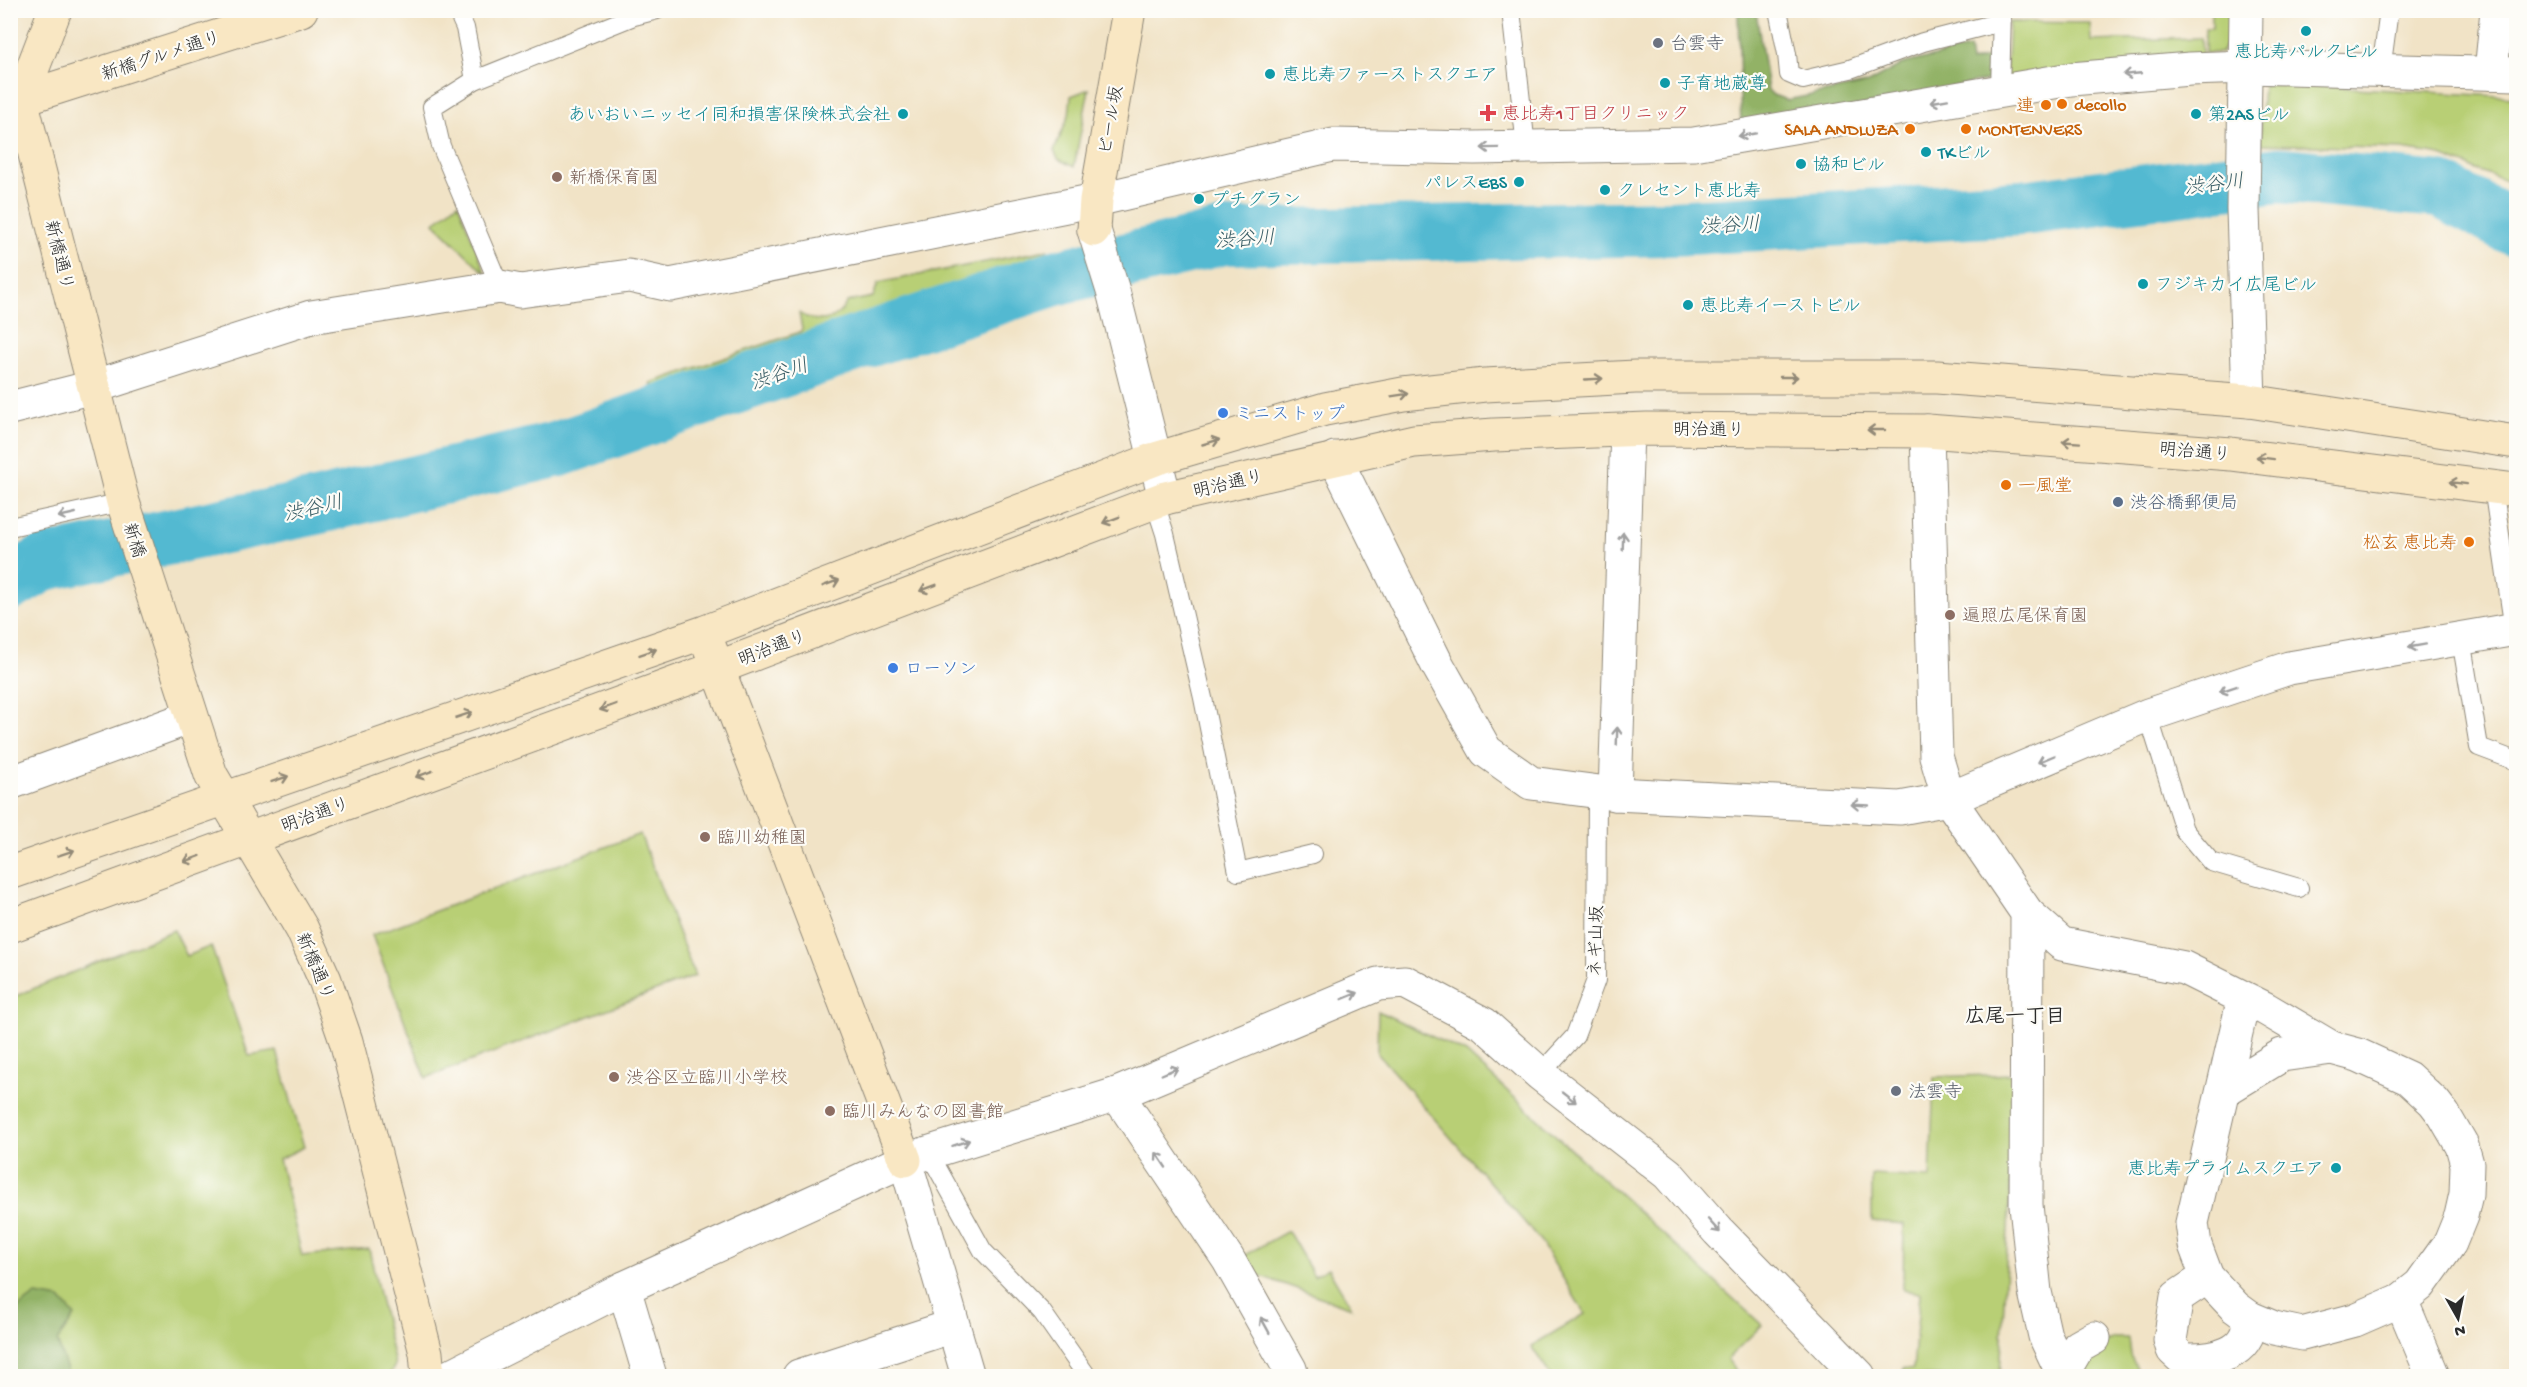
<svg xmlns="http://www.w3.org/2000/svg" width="2527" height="1387" font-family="'Gochi Hand','Klee One',sans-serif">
  <rect width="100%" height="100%" fill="#fdfcf7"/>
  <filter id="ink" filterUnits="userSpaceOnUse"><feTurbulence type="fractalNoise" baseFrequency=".0167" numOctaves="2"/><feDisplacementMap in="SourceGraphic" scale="12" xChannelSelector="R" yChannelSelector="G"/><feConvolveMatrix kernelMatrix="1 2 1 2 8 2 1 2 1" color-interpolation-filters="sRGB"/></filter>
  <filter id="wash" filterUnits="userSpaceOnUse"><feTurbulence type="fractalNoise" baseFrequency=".008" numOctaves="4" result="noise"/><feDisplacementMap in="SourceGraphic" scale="24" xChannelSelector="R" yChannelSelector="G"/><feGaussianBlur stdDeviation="1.35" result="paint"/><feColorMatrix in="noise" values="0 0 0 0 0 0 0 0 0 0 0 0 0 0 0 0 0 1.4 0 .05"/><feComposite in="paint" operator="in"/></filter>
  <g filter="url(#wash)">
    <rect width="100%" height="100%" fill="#f1e3c6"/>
    <g fill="#b8cf74" stroke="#727d50" stroke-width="1.5">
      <path d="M 2212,11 L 2230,11 L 2230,38 L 2221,53 L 2205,53 L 2205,28 L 2212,28 Z"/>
      <path d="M 2009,22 L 2090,23 L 2091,41 L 2201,38 L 2202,55 L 2006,77 Z"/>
      <path d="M 2263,83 L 2516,97 L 2516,185 L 2436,154 L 2401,149 L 2260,144 Z"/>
      <path d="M 1089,89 L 1074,167 L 1058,159 L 1054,151 L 1069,115 L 1071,96 Z"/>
      <path d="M 458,203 L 486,274 L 434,223 Z"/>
      <path d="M 1047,250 L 1048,255 L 654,389 L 651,383 L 800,332 L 802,329 L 799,313 C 817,325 837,322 847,302 L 873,297 L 878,283 Z"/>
      <path d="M 640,834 L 695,976 L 426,1078 L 372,935 Z"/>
      <path d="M 174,930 L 187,956 L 211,946 L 249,1056 L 277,1051 L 304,1147 L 279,1159 L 302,1256 L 369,1249 L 395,1365 L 389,1376 L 11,1376 L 11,998 Z"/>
      <path d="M 1378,1011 L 1466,1053 L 1762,1325 L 1727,1359 L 1740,1376 L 1551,1376 L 1531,1346 L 1585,1314 L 1539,1239 L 1377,1053 Z"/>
      <path d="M 2014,1074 L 2011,1173 L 2000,1376 L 1902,1376 L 1904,1368 L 1913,1369 L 1920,1293 L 1903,1290 L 1904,1224 L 1872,1221 L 1872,1175 L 1930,1178 L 1934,1077 Z"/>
      <path d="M 1288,1231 L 1314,1276 L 1328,1268 L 1352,1308 L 1252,1273 L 1243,1256 Z"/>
      <path d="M 2114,1338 L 2128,1338 L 2130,1355 L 2141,1376 L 2083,1376 C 2083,1360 2099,1344 2114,1338 Z"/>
    </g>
    <g fill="#92b266" stroke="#5e6e48" stroke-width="1.5">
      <path d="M 1738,11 L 1756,11 L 1768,90 L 1773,95 L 1787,100 L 1866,84 L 1902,64 L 1969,48 L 1971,62 L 1989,57 L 1988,80 L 1741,130 Z"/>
      <path d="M 36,1295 L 60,1299 L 75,1316 L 57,1341 L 69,1376 L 11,1376 L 11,1313 Z"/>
    </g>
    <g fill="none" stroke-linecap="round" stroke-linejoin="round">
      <path stroke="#53b9d1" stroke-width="56" d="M 10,583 L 44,563 L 311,508 L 559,449 L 858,343 L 1055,278 L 1224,237 L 1672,228 L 2022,208 L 2279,175 L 2440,190 L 2516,229"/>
    </g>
  </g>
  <g filter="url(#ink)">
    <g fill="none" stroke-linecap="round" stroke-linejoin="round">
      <defs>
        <g id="lane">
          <path d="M 457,10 L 465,28 L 475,80"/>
          <path d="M 1511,10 L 1526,147"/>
          <path d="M 1778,10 L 1787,54 L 1789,74 L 1803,80 L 1850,69 L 1923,42 L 2001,22"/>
          <path d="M 2381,71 L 2389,10"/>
          <path d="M 2000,90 L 2002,11"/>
          <path d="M 500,287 L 441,146 L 432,107 L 475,80 L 634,16 L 657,10"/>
          <path d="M 2493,487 L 2514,630"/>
          <path d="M 1155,503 L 1165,534 L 1203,698 L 1238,872 L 1313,854"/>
          <path d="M 10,527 L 123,502"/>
          <path d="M 2461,639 L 2479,747 L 2516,761"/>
          <path d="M 2148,715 L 2184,830 L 2211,862 L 2299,888"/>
          <path d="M 1540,1074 L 1575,1036 L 1596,980 L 1597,791"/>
          <path d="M 929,1153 L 983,1251 L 1042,1312 L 1087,1376"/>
        </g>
        <g id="street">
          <path d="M 2246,10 L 2243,209 L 2249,401"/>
          <path d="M 2491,73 L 2497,10"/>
          <path d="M 1094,230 L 1113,291 L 1165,498"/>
          <path d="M 10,408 L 93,387 L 311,317 L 500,287 L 520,291 L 629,276 L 670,285 L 1096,200 L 1333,145 L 1474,148 L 1694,144 L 2071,79 L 2190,69 L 2247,67 L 2516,74"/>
          <path d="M 1927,431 L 1936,756 L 1949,799 L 2027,913 L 2026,1205 L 2035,1292 L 2045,1336 L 2062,1372"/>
          <path d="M 1335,458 L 1437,664 L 1486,751 L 1531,783 L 1615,794 L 1900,808 L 1949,799 L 2148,715 L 2289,668 L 2516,629"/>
          <path d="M 10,783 L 191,717"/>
          <path d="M 1615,794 L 1627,430"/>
          <path d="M 2027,913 L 2062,944 L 2184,968 L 2266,1009 L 2332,1048 L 2358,1055 L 2408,1078 L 2434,1102 L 2444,1115 L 2462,1146 L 2467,1164 L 2466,1194 L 2461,1216 L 2450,1243 L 2420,1285 L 2401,1300 L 2355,1320 L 2302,1334 L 2274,1328 L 2250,1318 L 2235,1307 L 2207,1277 L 2195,1245 L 2192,1223 L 2244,998"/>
          <path d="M 2223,1091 L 2282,1055 L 2332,1048"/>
          <path d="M 1117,1094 L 1228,1259 L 1290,1369 L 1292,1376"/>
          <path d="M 905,1160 L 968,1376"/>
          <path d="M 2207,1277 L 2177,1297 L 2170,1340 L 2173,1350 L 2184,1360 C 2213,1361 2251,1355 2250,1318"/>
          <path d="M 624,1288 L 650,1376"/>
          <path d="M 2401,1300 L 2433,1376"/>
          <path d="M 450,1376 L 624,1288 L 905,1160 L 1117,1094 L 1378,984 L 1405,982 L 1484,1024 L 1540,1074 L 1668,1174 L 1718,1231 L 1859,1376"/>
          <path d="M 799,1376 L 953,1326"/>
          <path d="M 2061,1376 L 2078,1347 L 2094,1338"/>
        </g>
        <g id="secondary">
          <path d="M 55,10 L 21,99 L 123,502 L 211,775 L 302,929 L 325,980 L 346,1041 L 426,1353 L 428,1376"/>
          <path d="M 10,105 L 21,99 L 301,10"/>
          <path d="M 1094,230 L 1096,200 L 1129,10"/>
          <path d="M 710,648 L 905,1160"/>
          <path d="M 10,873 L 705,632 L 1155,459 L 1325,409 L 1403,394 L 1485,385 L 1635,377 L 1937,377 L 2249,401 L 2516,442"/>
          <path d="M 10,926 L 717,668 L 1165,498 L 1414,441 L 1494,435 L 1647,429 L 1927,431 L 2231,454 L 2516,490"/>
        </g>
      </defs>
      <use href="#lane" stroke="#8e8778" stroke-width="20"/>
      <use href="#street" stroke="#8e8778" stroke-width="35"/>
      <use href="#secondary" stroke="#8e8778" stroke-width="35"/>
      <use href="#lane" stroke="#fff" stroke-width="18"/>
      <use href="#street" stroke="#fff" stroke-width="33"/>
      <use href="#secondary" stroke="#f9e7c3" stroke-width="33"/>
    </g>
    <defs><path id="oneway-shaft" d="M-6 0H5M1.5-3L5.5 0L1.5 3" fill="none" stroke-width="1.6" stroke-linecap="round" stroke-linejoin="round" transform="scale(1.5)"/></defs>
    <g stroke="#a0a0a0">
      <use href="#oneway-shaft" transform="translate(2132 74) rotate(175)"/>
      <use href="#oneway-shaft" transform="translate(1939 101) rotate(170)"/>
      <use href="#oneway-shaft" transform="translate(1747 135) rotate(170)"/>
      <use href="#oneway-shaft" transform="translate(1490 148) rotate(179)"/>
      <use href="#oneway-shaft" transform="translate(67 515) rotate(167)"/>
      <use href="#oneway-shaft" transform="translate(1623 541) rotate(-88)"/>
      <use href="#oneway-shaft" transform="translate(2417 646) rotate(170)"/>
      <use href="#oneway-shaft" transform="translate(2228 689) rotate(161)"/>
      <use href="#oneway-shaft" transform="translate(1617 736) rotate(-88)"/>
      <use href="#oneway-shaft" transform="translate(2046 759) rotate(157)"/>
      <use href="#oneway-shaft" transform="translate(1860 805) rotate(-177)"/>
      <use href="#oneway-shaft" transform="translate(1350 996) rotate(-22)"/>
      <use href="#oneway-shaft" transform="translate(1170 1071) rotate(-23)"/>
      <use href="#oneway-shaft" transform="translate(1569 1097) rotate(38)"/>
      <use href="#oneway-shaft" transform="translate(961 1143) rotate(-18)"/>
      <use href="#oneway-shaft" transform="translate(1161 1160) rotate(-124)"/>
      <use href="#oneway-shaft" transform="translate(1714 1226) rotate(48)"/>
      <use href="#oneway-shaft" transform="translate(1265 1325) rotate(-119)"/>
    </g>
    <g stroke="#928977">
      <use href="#oneway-shaft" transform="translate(1789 377)"/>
      <use href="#oneway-shaft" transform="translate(1594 379) rotate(-3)"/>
      <use href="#oneway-shaft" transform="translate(1400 395) rotate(-9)"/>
      <use href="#oneway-shaft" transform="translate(1876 430) rotate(-180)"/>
      <use href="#oneway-shaft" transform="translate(1211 442) rotate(-16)"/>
      <use href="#oneway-shaft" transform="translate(2071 442) rotate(-176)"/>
      <use href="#oneway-shaft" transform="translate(2265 458) rotate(-173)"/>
      <use href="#oneway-shaft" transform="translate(2458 483) rotate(-173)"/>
      <use href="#oneway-shaft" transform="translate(1111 520) rotate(159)"/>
      <use href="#oneway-shaft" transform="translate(831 583) rotate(-21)"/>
      <use href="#oneway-shaft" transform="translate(928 588) rotate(159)"/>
      <use href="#oneway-shaft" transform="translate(648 652) rotate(-19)"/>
      <use href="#oneway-shaft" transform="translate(608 707) rotate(160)"/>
      <use href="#oneway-shaft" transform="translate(464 715) rotate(-19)"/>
      <use href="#oneway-shaft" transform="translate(424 774) rotate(160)"/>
      <use href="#oneway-shaft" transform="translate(280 779) rotate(-19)"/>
      <use href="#oneway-shaft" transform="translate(66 853) rotate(-19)"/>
      <use href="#oneway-shaft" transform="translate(192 859) rotate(160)"/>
    </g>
  </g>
  <g fill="#0f9aa8" stroke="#fdfcf7" stroke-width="2">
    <circle cx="2306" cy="31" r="6"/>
    <circle cx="1270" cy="74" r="6"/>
    <circle cx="1665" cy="83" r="6"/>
    <circle cx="903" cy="114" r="6"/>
    <circle cx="2196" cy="114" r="6"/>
    <circle cx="1926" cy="152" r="6"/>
    <circle cx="1801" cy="164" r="6"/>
    <circle cx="1519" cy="182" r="6"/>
    <circle cx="1605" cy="190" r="6"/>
    <circle cx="1199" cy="199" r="6"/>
    <circle cx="2143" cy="284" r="6"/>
    <circle cx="1688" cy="305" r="6"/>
    <circle cx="2336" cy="1168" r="6"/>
  </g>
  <g fill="#6b7280" stroke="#fdfcf7" stroke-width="2">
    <circle cx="1658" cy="43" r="6"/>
    <circle cx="1896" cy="1091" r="6"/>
  </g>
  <g fill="#e8710a" stroke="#fdfcf7" stroke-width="2">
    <circle cx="2062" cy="104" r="6"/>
    <circle cx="2046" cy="105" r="6"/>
    <circle cx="1910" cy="129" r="6"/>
    <circle cx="1966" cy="129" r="6"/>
    <circle cx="2006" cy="485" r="6"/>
    <circle cx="2469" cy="542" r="6"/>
  </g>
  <path fill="#e0444e" stroke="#fdfcf7" stroke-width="2" d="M1485 104h6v6h6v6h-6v6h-6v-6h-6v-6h6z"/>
  <g fill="#8d6e63" stroke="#fdfcf7" stroke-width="2">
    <circle cx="557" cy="177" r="6"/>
    <circle cx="1950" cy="615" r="6"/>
    <circle cx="705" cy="837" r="6"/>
    <circle cx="614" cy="1077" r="6"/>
    <circle cx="830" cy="1111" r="6"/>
  </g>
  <g fill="#3f7fe0" stroke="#fdfcf7" stroke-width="2">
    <circle cx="1223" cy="413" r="6"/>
    <circle cx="893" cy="668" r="6"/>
  </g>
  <circle fill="#5c6f8a" stroke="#fdfcf7" stroke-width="2" cx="2118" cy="502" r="6"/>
  <g text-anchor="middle" stroke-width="4.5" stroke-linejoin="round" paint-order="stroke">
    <g font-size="18" fill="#5b616d" stroke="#fdfcf7" text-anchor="start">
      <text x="1670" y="49">台雲寺</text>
      <text x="1908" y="1097">法雲寺</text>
    </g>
    <g font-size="18" fill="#0d838f" stroke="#fdfcf7" text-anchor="start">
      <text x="2306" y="57" text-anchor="middle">恵比寿パルクビル</text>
      <text x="1282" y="80">恵比寿ファーストスクエア</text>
      <text x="1677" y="89">子育地蔵尊</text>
      <text x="891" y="120" text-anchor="end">あいおいニッセイ同和損害保険株式会社</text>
      <text x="2208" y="120">第2ASビル</text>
      <text x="1938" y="158">TKビル</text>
      <text x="1813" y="170">協和ビル</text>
      <text x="1507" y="188" text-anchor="end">パレスEBS</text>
      <text x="1617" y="196">クレセント恵比寿</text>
      <text x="1211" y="205">プチグラン</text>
      <text x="2155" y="290">フジキカイ広尾ビル</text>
      <text x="1700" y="311">恵比寿イーストビル</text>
      <text x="2324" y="1174" text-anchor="end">恵比寿プライムスクエア</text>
    </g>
    <g font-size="18" fill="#2b2b2b" stroke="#fdfcf7">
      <text transform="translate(161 55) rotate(-18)" y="6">新橋グルメ通り</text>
      <text transform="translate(1110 120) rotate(-80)" y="6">ビール坂</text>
      <text transform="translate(60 255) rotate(76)" y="6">新橋通り</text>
      <text x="1709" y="435">明治通り</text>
      <text transform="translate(2195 451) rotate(5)" y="6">明治通り</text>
      <text transform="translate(1228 483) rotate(-13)" y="6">明治通り</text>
      <text transform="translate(135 540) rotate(72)" y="6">新橋</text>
      <text transform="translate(772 647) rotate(-21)" y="6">明治通り</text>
      <text transform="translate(315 814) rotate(-20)" y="6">明治通り</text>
      <text transform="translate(1595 941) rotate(-88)" y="6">ネギ山坂</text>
      <text transform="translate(316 966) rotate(67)" y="6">新橋通り</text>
    </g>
    <g font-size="18" fill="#c56008" stroke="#fdfcf7" text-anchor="start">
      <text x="2074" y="110">decollo</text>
      <text x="2034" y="111" text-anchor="end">連</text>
      <text x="1898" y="135" text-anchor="end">SALA ANDLUZA</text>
      <text x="1978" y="135">MONTENVERS</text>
      <text x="2018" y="491">一風堂</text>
      <text x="2457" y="548" text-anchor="end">松玄 恵比寿</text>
    </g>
    <g font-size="18" fill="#be3a42" stroke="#fdfcf7" text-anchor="start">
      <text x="1502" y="119">恵比寿1丁目クリニック</text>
    </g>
    <g font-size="18" fill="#785e54" stroke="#fdfcf7" text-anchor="start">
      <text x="569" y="183">新橋保育園</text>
      <text x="1962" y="621">遍照広尾保育園</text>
      <text x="717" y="843">臨川幼稚園</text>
      <text x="626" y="1083">渋谷区立臨川小学校</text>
      <text x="842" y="1117">臨川みんなの図書館</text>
    </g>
    <g font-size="18" fill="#366cbe" stroke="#fdfcf7" text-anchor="start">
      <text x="1235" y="419">ミニストップ</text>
      <text x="905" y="674">ローソン</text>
    </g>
    <g font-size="18" fill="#4e5e75" stroke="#fdfcf7" text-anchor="start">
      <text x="2130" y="508">渋谷橋郵便局</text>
    </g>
    <g font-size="20" font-style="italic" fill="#395d65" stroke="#fdfcf7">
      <text transform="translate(2214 183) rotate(-7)" y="7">渋谷川</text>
      <text transform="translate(1730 224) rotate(-3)" y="7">渋谷川</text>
      <text transform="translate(1245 238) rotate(-4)" y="7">渋谷川</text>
      <text transform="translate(779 373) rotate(-19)" y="7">渋谷川</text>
      <text transform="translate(313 507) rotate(-13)" y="7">渋谷川</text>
    </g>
    <g font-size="20" font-weight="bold" fill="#2b2b2b" stroke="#fdfcf7">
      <text x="2015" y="1022">広尾一丁目</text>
    </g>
  </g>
  <rect width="2527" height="1387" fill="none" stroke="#fdfcf7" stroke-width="36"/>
  <g transform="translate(2458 1318) rotate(171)" stroke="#fdfcf7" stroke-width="4.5" paint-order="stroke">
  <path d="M0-4.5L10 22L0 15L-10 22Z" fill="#2b2b2b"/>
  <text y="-9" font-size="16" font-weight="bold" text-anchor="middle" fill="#2b2b2b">N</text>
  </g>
</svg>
